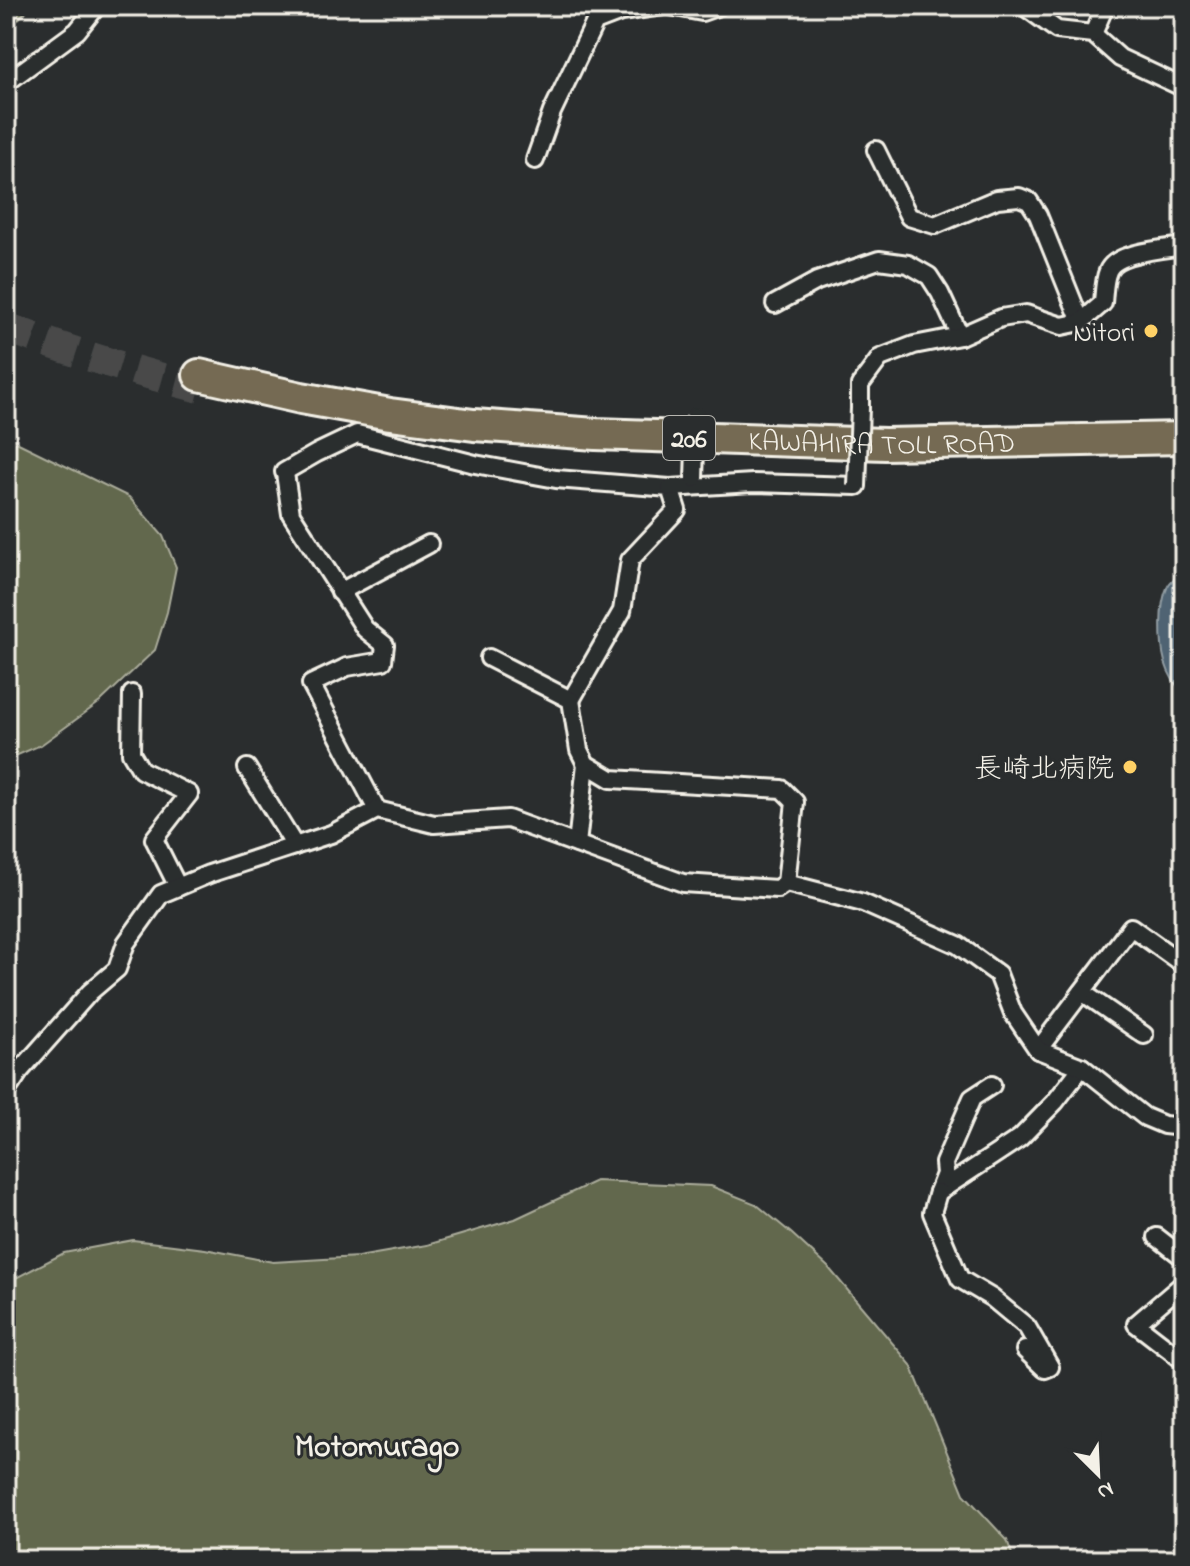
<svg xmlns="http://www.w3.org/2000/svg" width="1190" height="1566" font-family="'Indie Flower','Klee One',sans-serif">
  <rect width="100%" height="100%" fill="#2a2d2e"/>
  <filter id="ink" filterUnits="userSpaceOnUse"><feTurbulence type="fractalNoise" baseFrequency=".0125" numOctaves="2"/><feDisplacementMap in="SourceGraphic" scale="16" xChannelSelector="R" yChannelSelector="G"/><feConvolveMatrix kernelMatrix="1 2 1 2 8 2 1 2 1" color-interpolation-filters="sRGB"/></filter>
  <g filter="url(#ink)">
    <g fill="#62684e" stroke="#abac9b" stroke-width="2">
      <path d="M 6,6 L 31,6 L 6,32 Z"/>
      <path d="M 6,437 L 129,497 L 163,536 L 176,567 L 167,612 L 155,650 L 100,702 L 41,745 L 6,760 Z"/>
      <path d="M 596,1181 L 711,1186 L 756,1204 L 791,1233 L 828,1267 L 911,1365 L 964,1494 L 1007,1540 L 1014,1560 L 6,1560 L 6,1283 L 64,1253 L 133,1240 L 205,1249 L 273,1262 L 358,1257 L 427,1245 L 515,1219 Z"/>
    </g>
    <path fill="#4f6473" stroke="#919ca2" stroke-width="2" d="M 1184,570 L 1184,602 L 1180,621 L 1179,639 L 1184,660 L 1184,694 C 1175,685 1169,675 1165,662 C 1160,644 1159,605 1167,588 C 1170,580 1178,576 1184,570 Z"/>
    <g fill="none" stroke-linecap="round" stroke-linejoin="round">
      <path stroke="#484a4a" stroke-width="30" stroke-dasharray="30 15" stroke-linecap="butt" d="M 6,327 C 70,352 134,371 200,388"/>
      <defs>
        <g id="minor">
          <path d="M 670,6 L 702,12 L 719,6"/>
          <path d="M 1026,6 L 1028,9 L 1057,30 L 1093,34 L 1120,58 L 1184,88"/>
          <path d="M 1093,34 L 1105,6"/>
          <path d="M 6,83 L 77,31 L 97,6"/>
          <path d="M 876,150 L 909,217 L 935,225 L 997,199 L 1019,197 L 1029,201 L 1038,215 L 1081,322"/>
          <path d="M 535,160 L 552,112 L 595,22 L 621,12 L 663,6"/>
          <path d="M 775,304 L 817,281 L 879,260 L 908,264 L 929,276 L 940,293 L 960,336"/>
          <path d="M 860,408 L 860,385 L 880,358 L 914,345 L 960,336 L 1001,318 L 1026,314 L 1062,326 L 1081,322 L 1103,303 C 1104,293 1104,280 1108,271 C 1115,252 1165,249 1184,246"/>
          <path d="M 284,472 L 317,453 L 357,434 L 475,464 L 556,479 L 670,488 L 677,510 L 630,560 L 622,611 L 571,700"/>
          <path d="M 285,473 L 291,514 L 365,629 L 385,645 L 383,661 L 347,667 L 311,684 L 377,810"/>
          <path d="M 670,488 L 753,483 L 857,486"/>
          <path d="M 340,592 L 429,544"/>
          <path d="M 489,658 L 571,700 L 579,750 L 586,764 L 611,779 L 782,789 L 795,802 L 786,883"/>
          <path d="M 132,694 L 131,753 L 141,770 L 189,794 L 154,839 L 178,887"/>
          <path d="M 247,768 L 295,846"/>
          <path d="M 577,844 L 586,764"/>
          <path d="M 1082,992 L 1144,1035"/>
          <path d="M 1038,1050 L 1131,927 L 1184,965"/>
          <path d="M 992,1085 L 972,1098 L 944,1163 L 945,1174 L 938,1192 L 1020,1138 L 1055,1102 L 1082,1067"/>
          <path d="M 6,1092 L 20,1071 L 90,992 L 117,969 L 126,943 L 161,894 L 209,874 L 331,834 L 377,810 L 434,824 L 508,819 L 683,883 L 777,889 L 786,883 L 863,903 L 958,945 L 998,974 L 1013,1013 L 1038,1050 L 1082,1067 L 1145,1117 L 1164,1125 L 1184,1127"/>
          <path d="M 938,1192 L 932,1213 L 960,1279 L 992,1298 L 1027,1327 L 1050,1367 L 1045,1369 L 1025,1350"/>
          <path d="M 1157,1237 L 1184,1258"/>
          <path d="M 1184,1283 L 1136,1324 L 1184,1361"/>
        </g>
        <g id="motorway">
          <path id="s1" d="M 199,375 L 301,398 L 390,414 L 474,425 L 596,434 L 885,444 L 1184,438"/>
        </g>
      </defs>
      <use href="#minor" stroke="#f4f1e8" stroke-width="22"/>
      <use href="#motorway" stroke="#f4f1e8" stroke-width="36"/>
      <use href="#minor" stroke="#2a2d2e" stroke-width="16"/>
      <use href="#motorway" stroke="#746b52" stroke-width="30"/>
      <defs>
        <g id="minor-bridge">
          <path d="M 694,479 L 696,416"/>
          <path d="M 857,486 L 860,408"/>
        </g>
      </defs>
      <use href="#minor-bridge" stroke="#f4f1e8" stroke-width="22" stroke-linecap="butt"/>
      <use href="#minor-bridge" stroke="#2a2d2e" stroke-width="16"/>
    </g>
  </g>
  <g fill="#ffd166" stroke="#2a2d2e" stroke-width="3">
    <circle cx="1151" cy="331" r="8"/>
    <circle cx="1130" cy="767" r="8"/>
  </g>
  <g text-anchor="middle" stroke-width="6" stroke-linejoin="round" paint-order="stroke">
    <rect fill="#2a2d2e" stroke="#b7b6b0" stroke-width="2" x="663" y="416" width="52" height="44" rx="6"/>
    <g font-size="26" font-weight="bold" fill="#f4f1e8">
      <text x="689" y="447">206</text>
    </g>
    <g font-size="28" fill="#f4f1e8" stroke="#2a2d2e" text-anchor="end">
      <text x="1135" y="341">Nitori</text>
      <text x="1114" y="777">長崎北病院</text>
    </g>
    <g font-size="28" fill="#f4f1e8" stroke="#2a2d2e">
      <text dy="10" stroke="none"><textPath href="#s1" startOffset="688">KAWAHIRA TOLL ROAD</textPath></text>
    </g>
    <g font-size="32" font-weight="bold" fill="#f4f1e8" stroke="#2a2d2e">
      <text x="377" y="1456">Motomurago</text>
    </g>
  </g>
  <rect width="1190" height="1566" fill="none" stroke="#2a2d2e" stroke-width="32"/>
  <rect x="16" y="16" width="1158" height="1534" fill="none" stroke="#f4f1e8" stroke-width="3" filter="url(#ink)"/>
  <g transform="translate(1098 1474) rotate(156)" stroke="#2a2d2e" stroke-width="6" paint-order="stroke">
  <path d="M0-6L14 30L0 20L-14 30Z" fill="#f4f1e8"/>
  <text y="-12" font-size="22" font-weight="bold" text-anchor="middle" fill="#f4f1e8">N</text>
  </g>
</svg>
